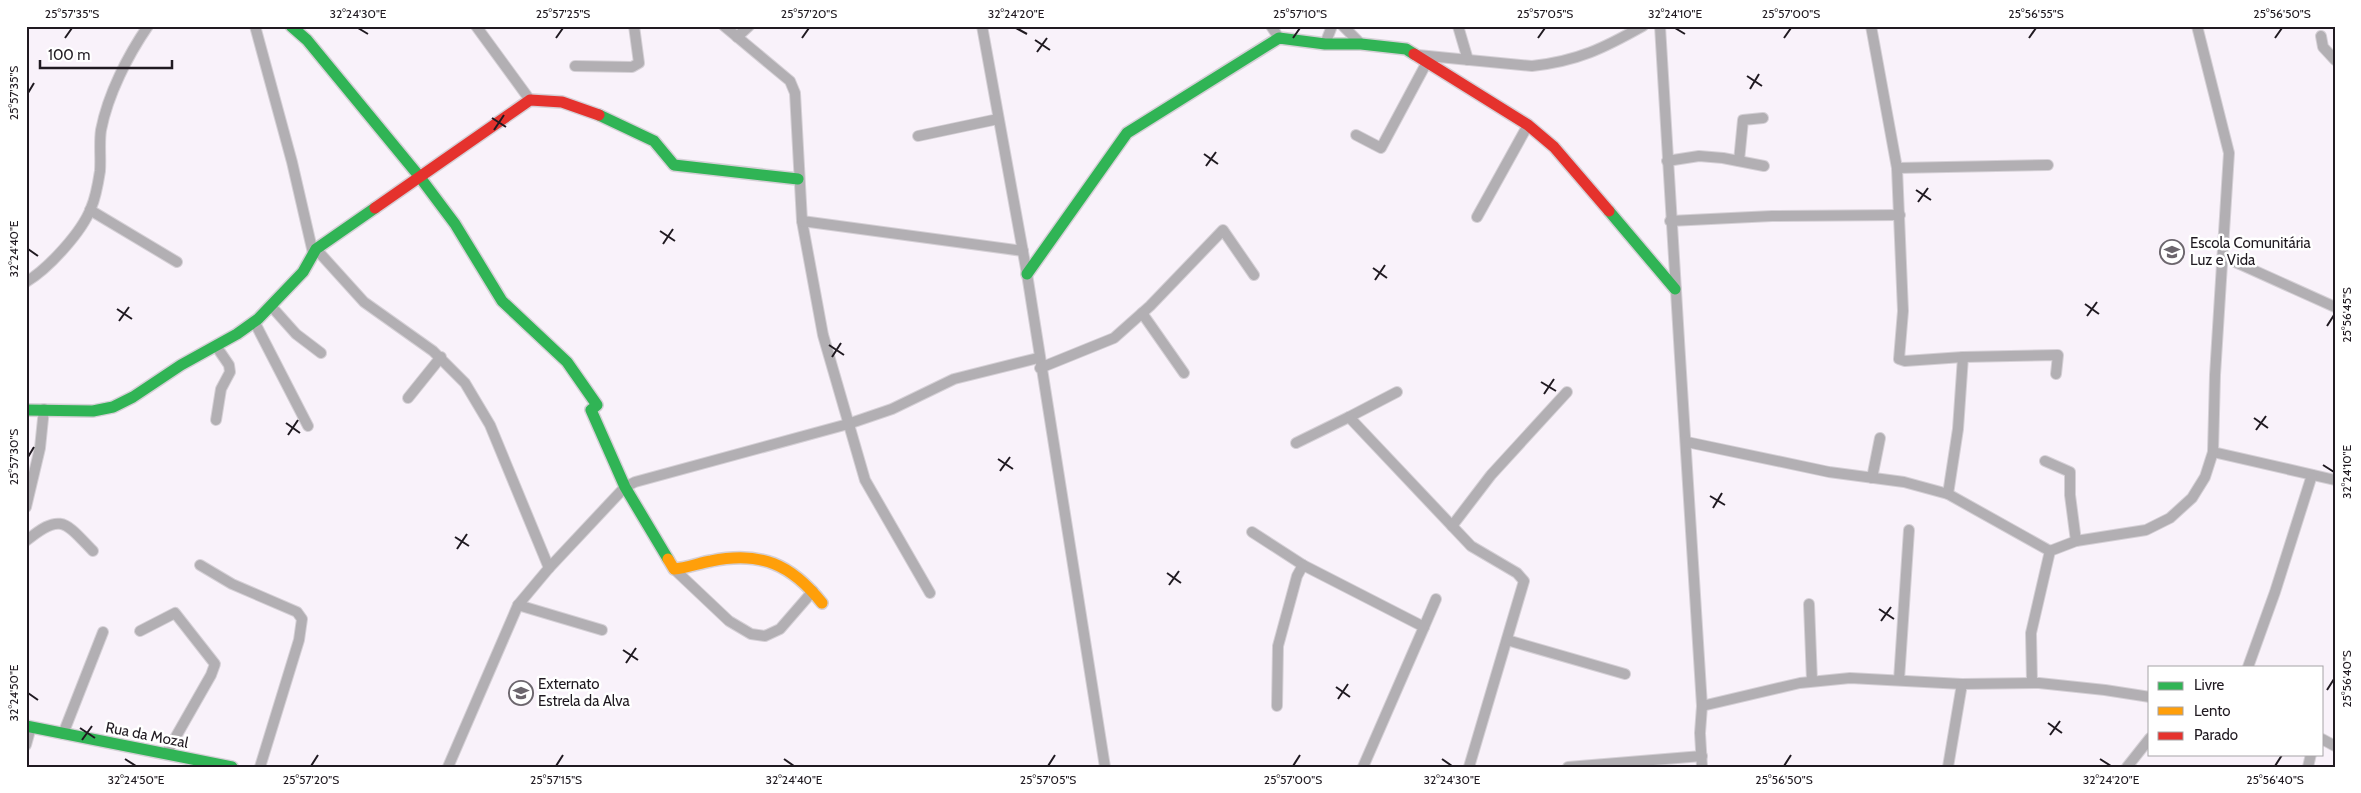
<svg xmlns="http://www.w3.org/2000/svg" width="2361" height="793" font-family="Cabin,sans-serif">
  <rect width="100%" height="100%" fill="#f9f2fa"/>
  <g fill="none" stroke-linecap="round" stroke-linejoin="round">
    <defs>
      <g id="street">
        <path d="M 255,26 L 292,162 L 313,253"/>
        <path d="M 476,26 L 530,100"/>
        <path d="M 724,26 L 790,81 L 795,93 L 802,221 L 823,335 L 865,480 L 930,593"/>
        <path d="M 982,26 L 1027,274 L 1105,767"/>
        <path d="M 1271,26 L 1279,38"/>
        <path d="M 1343,26 L 1361,44"/>
        <path d="M 1458,26 L 1468,60"/>
        <path d="M 1660,26 C 1672,253 1689,479 1702,706 L 1700,733 L 1702,767"/>
        <path d="M 1871,26 L 1897,168 L 1903,311 L 1899,359 L 1905,361 L 1963,357 L 2058,355 L 2056,374"/>
        <path d="M 2321,36 L 2323,47 L 2335,60"/>
        <path d="M 737,37 L 749,26"/>
        <path d="M 1325,44 L 1332,26"/>
        <path d="M 1418,55 L 1532,66 C 1578,61 1604,48 1643,26"/>
        <path d="M 575,66 L 632,67 L 639,63 L 634,26"/>
        <path d="M 1356,135 L 1381,148 L 1427,62"/>
        <path d="M 918,136 L 998,119"/>
        <path d="M 1667,161 L 1699,156 L 1723,158 L 1764,166"/>
        <path d="M 1739,161 L 1743,120 L 1763,118"/>
        <path d="M 1897,168 L 2048,165"/>
        <path d="M 90,210 L 177,262"/>
        <path d="M 1477,217 L 1528,125"/>
        <path d="M 802,221 L 1023,251"/>
        <path d="M 1670,221 L 1772,216 L 1900,215"/>
        <path d="M 316,249 L 364,302 L 433,351 L 465,383 L 490,425 L 549,568"/>
        <path d="M 2224,257 L 2335,307"/>
        <path d="M 26,282 C 48,269 82,232 91,208 C 96,197 98,184 100,171 C 101,158 99,143 101,130 C 108,94 128,55 148,26"/>
        <path d="M 271,306 L 296,334 L 321,353"/>
        <path d="M 1142,313 L 1184,373"/>
        <path d="M 255,323 L 308,426"/>
        <path d="M 216,346 L 229,365 L 230,372 L 221,389 L 216,420"/>
        <path d="M 1040,368 L 1114,338 L 1150,306 L 1223,230 L 1254,275"/>
        <path d="M 1397,392 L 1349,417 L 1471,546 L 1517,573 L 1524,581 L 1469,767"/>
        <path d="M 408,398 L 441,357"/>
        <path d="M 1687,442 L 1829,472 L 1904,482 L 1948,494 L 2050,551"/>
        <path d="M 1296,443 L 1349,417"/>
        <path d="M 2213,452 L 2335,480"/>
        <path d="M 2045,461 L 2070,472 L 2070,495 L 2076,541"/>
        <path d="M 1872,478 L 1880,438"/>
        <path d="M 1948,494 L 1958,429 L 1963,357"/>
        <path d="M 26,507 L 40,448 L 44,409"/>
        <path d="M 1452,526 L 1491,475 L 1567,392"/>
        <path d="M 1252,532 L 1303,565 L 1424,627 L 1363,767"/>
        <path d="M 26,541 C 61,512 65,522 93,551"/>
        <path d="M 200,565 L 232,584 L 297,612 L 302,619 L 299,640 L 260,767"/>
        <path d="M 674,569 L 729,621 L 751,634 L 765,636 L 780,629 L 813,591"/>
        <path d="M 1809,604 L 1812,681"/>
        <path d="M 518,605 L 602,630"/>
        <path d="M 1424,627 L 1436,599"/>
        <path d="M 140,631 L 175,613 L 215,664 L 211,675 L 166,754"/>
        <path d="M 1507,640 L 1625,674"/>
        <path d="M 2248,667 L 2275,592 L 2312,475"/>
        <path d="M 1899,680 L 1909,530"/>
        <path d="M 2032,683 L 2031,633 L 2050,551 L 2076,541 L 2146,530 L 2170,518 L 2192,498 L 2205,477 L 2213,452 L 2215,375 L 2229,153 L 2197,26"/>
        <path d="M 1277,706 L 1278,646 L 1297,576 L 1303,565"/>
        <path d="M 1702,706 L 1800,683 L 1850,678 L 1962,684 L 2039,683 L 2105,690 L 2150,697"/>
        <path d="M 63,734 L 103,632"/>
        <path d="M 2322,739 L 2335,746"/>
        <path d="M 26,745 L 31,727"/>
        <path d="M 448,767 L 518,605 L 549,568 L 625,487 L 635,482 L 848,424 L 892,409 L 954,379 L 1038,358"/>
        <path d="M 1568,767 L 1702,756"/>
        <path d="M 1948,767 L 1962,684"/>
        <path d="M 2127,767 L 2150,738"/>
        <path d="M 2308,767 L 2311,754"/>
      </g>
      <g id="fast">
        <path d="M 291,26 L 307,40 L 419,176 L 455,224 L 502,301 L 567,362 L 597,405 L 591,410 L 625,487 L 668,559"/>
        <path d="M 599,115 L 654,141 L 674,165 L 798,179"/>
        <path d="M 1609,211 L 1675,289"/>
        <path d="M 1027,274 L 1127,133 L 1279,38 L 1325,44 L 1361,44 L 1406,49 L 1414,54"/>
        <path d="M 26,410 L 93,411 L 113,407 L 133,397 L 181,365 L 237,334 L 258,319 L 303,272 L 316,249 L 375,208"/>
        <path d="M 26,726 L 232,767"/>
      </g>
      <path id="slow" d="M 668,559 L 674,569 C 687,568 699,563 711,561 C 761,551 791,564 822,603"/>
      <g id="jam">
        <path d="M 1414,54 L 1528,125 L 1554,147 L 1609,211"/>
        <path d="M 375,208 L 530,100 L 562,102 L 599,115"/>
      </g>
    </defs>
    <use href="#street" stroke="#d5d0d6" stroke-width="12"/>
    <use href="#fast" stroke="#d5d0d6" stroke-width="14"/>
    <use href="#slow" stroke="#d5d0d6" stroke-width="14"/>
    <use href="#jam" stroke="#d5d0d6" stroke-width="14"/>
    <use href="#street" stroke="#b2afb3" stroke-width="10"/>
    <use href="#fast" stroke="#30b455" stroke-width="11"/>
    <use href="#slow" stroke="#ff9f0a" stroke-width="11"/>
    <use href="#jam" stroke="#e5322d" stroke-width="11"/>
  </g>
  <path fill="none" stroke="#201a21" stroke-width="2" d="M 358,28 L 368,34M 1016,28 L 1027,34M 1675,28 L 1685,34M 65,38 L 72,28M 556,38 L 563,28M 802,38 L 809,28M 1293,38 L 1300,28M 1538,38 L 1545,28M 1784,38 L 1791,28M 2029,38 L 2036,28M 2275,38 L 2282,28M 1035,40 L 1050,50M 1037,52 L 1047,38M 1747,76 L 1762,86M 1750,89 L 1759,74M 28,93 L 34,83M 492,118 L 506,127M 494,130 L 504,115M 1204,154 L 1218,164M 1206,166 L 1216,152M 1916,190 L 1931,200M 1918,202 L 1928,188M 660,231 L 675,241M 663,244 L 673,229M 28,249 L 38,256M 1373,268 L 1387,278M 1375,280 L 1385,265M 2085,304 L 2099,314M 117,309 L 132,319M 2087,316 L 2097,302M 119,321 L 129,307M 2327,326 L 2334,315M 829,345 L 844,355M 832,357 L 841,343M 1541,382 L 1556,391M 1544,394 L 1554,379M 2254,418 L 2268,428M 286,423 L 300,433M 2256,430 L 2266,416M 288,435 L 298,420M 28,457 L 34,447M 998,459 L 1013,469M 2323,465 L 2334,472M 1000,471 L 1010,457M 1710,496 L 1725,505M 1713,508 L 1722,493M 455,537 L 469,546M 457,549 L 467,534M 1167,573 L 1181,583M 1169,585 L 1179,571M 1879,609 L 1894,619M 1881,621 L 1891,607M 623,650 L 638,660M 626,663 L 636,648M 1336,687 L 1350,697M 2327,690 L 2334,679M 28,693 L 38,700M 1338,699 L 1348,684M 2048,723 L 2062,733M 80,728 L 95,738M 2050,735 L 2060,721M 82,740 L 92,726M 125,759 L 136,766M 784,759 L 794,766M 1442,759 L 1452,766M 2100,759 L 2111,766M 311,766 L 318,755M 556,766 L 563,755M 1048,766 L 1055,755M 1293,766 L 1300,755M 1784,766 L 1791,755M 2275,766 L 2282,755"/>
  <defs>
    <symbol id="school-ring" viewBox="-11 -11 22 22"><circle r="9.5" fill="#fff" stroke="#6c666d" stroke-width="1.5"/><path d="M0-5L7-2L0 1L-7-2ZM-4 1L0 2.5L4 1V4Q0 6-4 4Z" fill="#6c666d"/></symbol>
    <symbol id="university-ring" viewBox="-11 -11 22 22"><circle r="9.5" fill="#fff" stroke="#6c666d" stroke-width="1.5"/><path d="M0-5L7-2L0 1L-7-2ZM-4 1L0 2.5L4 1V4Q0 6-4 4Z" fill="#6c666d"/></symbol>
  </defs>
  <g fill-rule="evenodd">
    <use href="#school-ring" x="2158" y="238" width="28" height="28"/>
    <use href="#university-ring" x="507" y="679" width="28" height="28"/>
  </g>
  <g text-anchor="middle" stroke-width="5" stroke-linejoin="round" paint-order="stroke">
    <g font-size="15" fill="#201a21" stroke="#fff" text-anchor="start">
      <text x="2190" y="248">Escola Comunitária<tspan x="2190" dy="17">Luz e Vida</tspan></text>
      <text x="538" y="689">Externato<tspan x="538" dy="17">Estrela da Alva</tspan></text>
    </g>
    <g font-size="15" fill="#201a21" stroke="#fff">
      <text transform="translate(147 735) rotate(11)" y="5">Rua da Mozal</text>
    </g>
  </g>
  <rect width="2361" height="793" fill="none" stroke="#ffffff" stroke-width="55"/>
  <rect x="2148" y="666" width="175" height="90" fill="#ffffff" stroke="#a6a3a6"/>
  <rect x="2158" y="682" width="25" height="8" fill="#30b455" stroke="#a6a3a6"/>
  <text x="2194" y="690" font-size="15" fill="#201a21">Livre</text>
  <rect x="2158" y="707" width="25" height="8" fill="#ff9f0a" stroke="#a6a3a6"/>
  <text x="2194" y="716" font-size="15" fill="#201a21">Lento</text>
  <rect x="2158" y="732" width="25" height="8" fill="#e5322d" stroke="#a6a3a6"/>
  <text x="2194" y="740" font-size="15" fill="#201a21">Parado</text>
  <path d="M40 60v8h132v-8" fill="none" stroke="#201a21" stroke-width="2.5"/>
  <text x="48" y="60" font-size="15" fill="#201a21" stroke="#ffffff" stroke-width="4" paint-order="stroke">100 m</text>
  <rect x="28" y="28" width="2306" height="738" fill="none" stroke="#201a21" stroke-width="2"/>
  <g font-size="12" text-anchor="middle" fill="#201a21">
    <text x="72" y="18">25°57'35"S</text>
    <text x="358" y="18">32°24'30"E</text>
    <text x="563" y="18">25°57'25"S</text>
    <text x="809" y="18">25°57'20"S</text>
    <text x="1016" y="18">32°24'20"E</text>
    <text x="1300" y="18">25°57'10"S</text>
    <text x="1545" y="18">25°57'05"S</text>
    <text x="1675" y="18">32°24'10"E</text>
    <text x="1791" y="18">25°57'00"S</text>
    <text x="2036" y="18">25°56'55"S</text>
    <text x="2282" y="18">25°56'50"S</text>
    <text transform="translate(14 93) rotate(-90)" y="4">25°57'35"S</text>
    <text transform="translate(14 249) rotate(-90)" y="4">32°24'40"E</text>
    <text transform="translate(2347 315) rotate(-90)" y="4">25°56'45"S</text>
    <text transform="translate(14 457) rotate(-90)" y="4">25°57'30"S</text>
    <text transform="translate(2347 472) rotate(-90)" y="4">32°24'10"E</text>
    <text transform="translate(2347 679) rotate(-90)" y="4">25°56'40"S</text>
    <text transform="translate(14 693) rotate(-90)" y="4">32°24'50"E</text>
    <text x="136" y="784">32°24'50"E</text>
    <text x="311" y="784">25°57'20"S</text>
    <text x="556" y="784">25°57'15"S</text>
    <text x="794" y="784">32°24'40"E</text>
    <text x="1048" y="784">25°57'05"S</text>
    <text x="1293" y="784">25°57'00"S</text>
    <text x="1452" y="784">32°24'30"E</text>
    <text x="1784" y="784">25°56'50"S</text>
    <text x="2111" y="784">32°24'20"E</text>
    <text x="2275" y="784">25°56'40"S</text>
  </g>
</svg>
